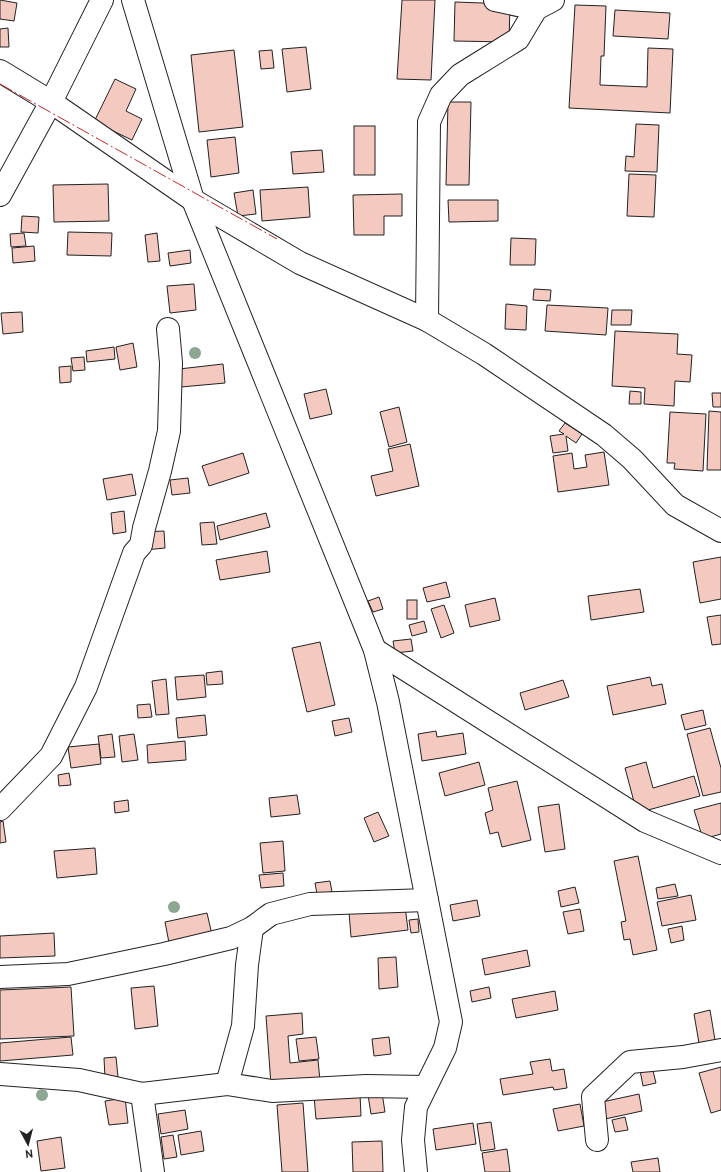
<svg xmlns="http://www.w3.org/2000/svg" width="721" height="1172" font-family="Cabin,sans-serif">
  <rect width="100%" height="100%" fill="#fff"/>
  <g fill="#f3c9c0" stroke="#222">
    <path d="M 0,0 L 17,3 L 14,21 L 0,19 Z"/>
    <path d="M 402,0 L 435,0 L 431,80 L 397,79 Z"/>
    <path d="M 455,2 L 510,4 L 509,42 L 454,41 Z"/>
    <path d="M 575,5 L 606,6 L 604,56 L 601,56 L 600,85 L 647,87 L 648,48 L 673,49 L 670,113 L 569,108 Z"/>
    <path d="M 615,10 L 670,13 L 668,39 L 613,36 Z"/>
    <path d="M 8,28 L 9,47 L 0,47 L 0,29 Z"/>
    <path d="M 306,47 L 311,89 L 287,92 L 282,49 Z"/>
    <path d="M 234,50 L 243,127 L 199,132 L 191,55 Z"/>
    <path d="M 272,50 L 274,68 L 261,69 L 259,51 Z"/>
    <path d="M 115,79 L 136,89 L 126,111 L 142,119 L 132,140 L 94,122 Z"/>
    <path d="M 448,102 L 471,102 L 469,185 L 446,185 Z"/>
    <path d="M 636,124 L 659,125 L 657,172 L 625,171 L 626,156 L 634,157 Z"/>
    <rect x="354" y="126" width="21" height="49"/>
    <path d="M 235,137 L 239,173 L 211,177 L 207,140 Z"/>
    <path d="M 322,150 L 324,172 L 293,174 L 291,152 Z"/>
    <path d="M 629,174 L 656,175 L 654,217 L 627,216 Z"/>
    <path d="M 108,184 L 109,221 L 54,222 L 53,185 Z"/>
    <path d="M 308,187 L 310,217 L 262,221 L 260,190 Z"/>
    <path d="M 253,190 L 256,214 L 238,216 L 234,193 Z"/>
    <path d="M 402,194 L 402,216 L 384,216 L 384,235 L 354,235 L 353,195 Z"/>
    <path d="M 448,200 L 498,200 L 498,221 L 449,222 Z"/>
    <path d="M 22,216 L 39,217 L 38,233 L 21,232 Z"/>
    <path d="M 68,232 L 112,233 L 111,256 L 67,255 Z"/>
    <path d="M 24,233 L 26,246 L 11,247 L 10,234 Z"/>
    <path d="M 157,233 L 160,261 L 148,262 L 145,235 Z"/>
    <path d="M 511,238 L 536,239 L 535,265 L 510,265 Z"/>
    <path d="M 34,246 L 35,261 L 13,263 L 12,248 Z"/>
    <path d="M 190,250 L 191,263 L 170,266 L 168,253 Z"/>
    <path d="M 194,284 L 196,310 L 170,313 L 167,286 Z"/>
    <path d="M 534,289 L 551,290 L 550,301 L 533,300 Z"/>
    <path d="M 506,304 L 527,306 L 526,330 L 505,329 Z"/>
    <path d="M 547,305 L 608,308 L 606,335 L 545,331 Z"/>
    <path d="M 612,310 L 632,310 L 631,325 L 611,325 Z"/>
    <path d="M 22,312 L 23,332 L 3,334 L 1,313 Z"/>
    <path d="M 615,331 L 678,334 L 677,354 L 692,355 L 690,382 L 675,381 L 674,406 L 644,404 L 645,388 L 612,386 Z"/>
    <path d="M 133,343 L 137,367 L 120,370 L 116,347 Z"/>
    <path d="M 114,347 L 115,359 L 87,362 L 86,351 Z"/>
    <path d="M 84,357 L 85,370 L 73,371 L 71,358 Z"/>
    <path d="M 223,364 L 225,383 L 181,387 L 179,369 Z"/>
    <path d="M 71,366 L 71,382 L 60,383 L 59,367 Z"/>
    <path d="M 326,389 L 332,414 L 310,419 L 304,394 Z"/>
    <path d="M 630,391 L 641,392 L 641,404 L 629,404 Z"/>
    <path d="M 712,393 L 721,393 L 721,407 L 713,407 Z"/>
    <path d="M 399,407 L 407,442 L 389,447 L 380,412 Z"/>
    <path d="M 709,411 L 721,412 L 721,470 L 707,470 Z"/>
    <path d="M 670,412 L 706,414 L 703,471 L 674,469 L 675,463 L 667,463 Z"/>
    <path d="M 565,423 L 582,434 L 576,443 L 566,436 L 568,451 L 553,453 L 550,436 L 564,434 L 559,431 Z"/>
    <path d="M 410,444 L 419,486 L 376,496 L 371,476 L 393,471 L 388,449 Z"/>
    <path d="M 604,452 L 609,485 L 558,492 L 553,456 L 572,453 L 574,469 L 587,467 L 585,455 Z"/>
    <path d="M 243,453 L 249,473 L 209,486 L 202,466 Z"/>
    <path d="M 132,474 L 136,495 L 107,500 L 103,479 Z"/>
    <path d="M 188,478 L 190,493 L 172,495 L 170,480 Z"/>
    <path d="M 124,511 L 126,532 L 113,534 L 111,513 Z"/>
    <path d="M 266,513 L 270,527 L 220,540 L 217,526 Z"/>
    <path d="M 214,522 L 217,544 L 202,545 L 200,523 Z"/>
    <path d="M 164,531 L 165,548 L 145,550 L 144,532 Z"/>
    <path d="M 267,551 L 270,572 L 220,580 L 216,560 Z"/>
    <path d="M 721,557 L 721,599 L 700,603 L 693,562 Z"/>
    <path d="M 446,582 L 450,597 L 427,602 L 423,588 Z"/>
    <path d="M 640,589 L 644,612 L 591,620 L 588,596 Z"/>
    <path d="M 379,597 L 383,609 L 373,612 L 368,601 Z"/>
    <path d="M 495,598 L 500,620 L 470,627 L 465,605 Z"/>
    <rect x="407" y="600" width="10" height="19"/>
    <path d="M 444,605 L 454,633 L 441,638 L 431,609 Z"/>
    <path d="M 721,615 L 721,644 L 712,645 L 707,617 Z"/>
    <path d="M 424,621 L 427,632 L 412,636 L 409,625 Z"/>
    <path d="M 411,639 L 413,651 L 395,653 L 393,641 Z"/>
    <path d="M 320,642 L 335,705 L 307,712 L 292,648 Z"/>
    <path d="M 222,671 L 223,684 L 207,685 L 206,673 Z"/>
    <path d="M 204,675 L 206,697 L 177,700 L 175,677 Z"/>
    <path d="M 650,677 L 652,686 L 662,684 L 666,704 L 613,715 L 607,686 Z"/>
    <path d="M 166,679 L 169,714 L 156,715 L 152,681 Z"/>
    <path d="M 563,680 L 569,697 L 525,710 L 520,693 Z"/>
    <path d="M 150,704 L 152,717 L 138,718 L 137,705 Z"/>
    <path d="M 703,710 L 706,725 L 685,730 L 681,715 Z"/>
    <path d="M 205,715 L 207,735 L 178,738 L 176,718 Z"/>
    <path d="M 349,718 L 352,732 L 335,736 L 332,721 Z"/>
    <path d="M 710,728 L 721,768 L 721,792 L 703,796 L 687,734 Z"/>
    <path d="M 436,731 L 437,737 L 463,733 L 466,754 L 422,761 L 418,734 Z"/>
    <path d="M 112,734 L 115,757 L 101,758 L 98,736 Z"/>
    <path d="M 134,734 L 138,760 L 122,762 L 119,736 Z"/>
    <path d="M 185,741 L 186,760 L 148,763 L 147,745 Z"/>
    <path d="M 99,744 L 101,764 L 71,768 L 68,747 Z"/>
    <path d="M 479,762 L 485,785 L 445,796 L 439,773 Z"/>
    <path d="M 646,762 L 653,788 L 694,776 L 700,796 L 637,813 L 625,768 Z"/>
    <path d="M 69,773 L 71,785 L 59,786 L 58,775 Z"/>
    <path d="M 517,781 L 531,840 L 502,847 L 498,832 L 490,834 L 485,813 L 493,810 L 488,788 Z"/>
    <path d="M 297,795 L 300,814 L 271,817 L 269,798 Z"/>
    <path d="M 128,800 L 129,811 L 115,813 L 114,802 Z"/>
    <path d="M 721,803 L 721,834 L 703,839 L 694,810 Z"/>
    <path d="M 559,804 L 565,849 L 545,852 L 538,807 Z"/>
    <path d="M 378,812 L 389,836 L 374,842 L 364,818 Z"/>
    <path d="M 3,821 L 6,842 L 0,843 L 0,822 Z"/>
    <path d="M 283,841 L 285,871 L 263,873 L 260,843 Z"/>
    <path d="M 95,848 L 97,874 L 57,878 L 54,851 Z"/>
    <path d="M 638,856 L 657,950 L 633,955 L 630,939 L 624,940 L 621,922 L 626,921 L 614,861 Z"/>
    <path d="M 283,873 L 284,886 L 261,888 L 259,875 Z"/>
    <path d="M 330,881 L 332,892 L 317,894 L 315,883 Z"/>
    <path d="M 675,884 L 678,896 L 658,899 L 656,888 Z"/>
    <path d="M 575,887 L 579,903 L 561,907 L 558,891 Z"/>
    <path d="M 691,895 L 696,920 L 662,926 L 657,902 Z"/>
    <path d="M 477,900 L 480,916 L 453,921 L 450,905 Z"/>
    <path d="M 405,906 L 408,930 L 351,937 L 349,912 Z"/>
    <path d="M 580,909 L 584,931 L 568,934 L 563,912 Z"/>
    <path d="M 207,913 L 213,939 L 170,948 L 165,922 Z"/>
    <path d="M 418,919 L 419,932 L 411,933 L 409,920 Z"/>
    <path d="M 682,926 L 684,940 L 671,943 L 668,929 Z"/>
    <path d="M 54,933 L 55,956 L 0,958 L 0,936 Z"/>
    <path d="M 527,950 L 530,966 L 485,975 L 482,959 Z"/>
    <path d="M 396,957 L 398,987 L 379,989 L 378,958 Z"/>
    <path d="M 154,986 L 158,1026 L 135,1029 L 131,988 Z"/>
    <path d="M 71,987 L 74,1036 L 0,1039 L 0,990 Z"/>
    <path d="M 489,987 L 491,998 L 472,1002 L 470,991 Z"/>
    <path d="M 555,991 L 558,1010 L 516,1018 L 512,999 Z"/>
    <path d="M 710,1010 L 716,1046 L 700,1049 L 694,1014 Z"/>
    <path d="M 302,1013 L 303,1034 L 288,1036 L 290,1063 L 318,1060 L 320,1081 L 271,1085 L 266,1016 Z"/>
    <path d="M 71,1037 L 73,1055 L 0,1061 L 0,1043 Z"/>
    <path d="M 316,1037 L 319,1059 L 299,1061 L 296,1039 Z"/>
    <path d="M 389,1037 L 391,1054 L 374,1056 L 372,1039 Z"/>
    <path d="M 116,1057 L 118,1077 L 105,1078 L 104,1058 Z"/>
    <path d="M 550,1059 L 552,1071 L 564,1069 L 567,1088 L 554,1090 L 553,1087 L 503,1095 L 500,1079 L 533,1074 L 530,1062 Z"/>
    <path d="M 652,1067 L 656,1083 L 643,1086 L 640,1070 Z"/>
    <path d="M 721,1067 L 721,1110 L 711,1113 L 699,1073 Z"/>
    <path d="M 382,1093 L 385,1112 L 371,1114 L 368,1095 Z"/>
    <path d="M 360,1094 L 361,1116 L 316,1119 L 314,1096 Z"/>
    <path d="M 639,1094 L 642,1111 L 605,1119 L 602,1102 Z"/>
    <path d="M 125,1098 L 128,1123 L 109,1125 L 105,1101 Z"/>
    <path d="M 303,1103 L 308,1172 L 282,1172 L 277,1105 Z"/>
    <path d="M 580,1104 L 584,1126 L 558,1131 L 553,1109 Z"/>
    <path d="M 185,1110 L 188,1129 L 161,1134 L 158,1114 Z"/>
    <path d="M 625,1117 L 628,1130 L 615,1132 L 612,1120 Z"/>
    <path d="M 491,1122 L 495,1149 L 481,1151 L 477,1124 Z"/>
    <path d="M 473,1123 L 476,1144 L 436,1150 L 433,1129 Z"/>
    <path d="M 201,1131 L 204,1151 L 181,1155 L 178,1135 Z"/>
    <path d="M 173,1135 L 177,1157 L 164,1159 L 161,1137 Z"/>
    <path d="M 61,1137 L 65,1168 L 41,1171 L 37,1141 Z"/>
    <path d="M 382,1141 L 383,1172 L 353,1172 L 352,1142 Z"/>
    <path d="M 507,1149 L 510,1172 L 485,1172 L 482,1153 Z"/>
    <path d="M 658,1158 L 660,1172 L 633,1172 L 631,1162 Z"/>
  </g>
  <g fill="none" stroke-linecap="round" stroke-linejoin="round">
    <defs>
      <g id="minor">
        <path d="M 133,0 L 193,200 L 375,650 L 388,702 L 451,1022 L 445,1048 L 416,1107 L 413,1140 L 416,1172"/>
        <path d="M 495,0 L 536,9"/>
        <path d="M 0,71 L 51,102 L 193,200 L 300,263 L 427,320 L 484,354 L 604,435 L 632,459 L 675,505 L 721,531"/>
        <path d="M 0,195 L 51,102 L 102,0"/>
        <path d="M 427,320 L 429,122 L 441,95 L 460,75 L 518,39 L 536,9 L 553,0"/>
        <path d="M 375,650 L 645,821 L 721,853"/>
        <path d="M 0,809 L 51,756 L 86,687 L 134,553 L 141,545 L 144,528 L 160,471 L 169,431 L 171,363 L 168,329"/>
        <path d="M 0,977 L 68,974 L 164,954 L 231,938 L 252,928 L 271,914 L 310,904 L 427,900"/>
        <path d="M 0,1074 L 79,1080 L 142,1094 L 227,1084 L 272,1091 L 366,1086 L 425,1087"/>
        <path d="M 227,1084 L 243,1026 L 247,965 L 252,928"/>
        <path d="M 142,1094 L 153,1172"/>
        <path d="M 597,1140 L 593,1097 L 630,1062 L 683,1057 L 721,1050"/>
      </g>
    </defs>
    <use href="#minor" stroke="#222" stroke-width="24"/>
    <use href="#minor" stroke="#fff" stroke-width="22"/>
    <path stroke="#c62828" stroke-width="1" stroke-dasharray="14 3 2 3" stroke-linecap="butt" d="M 0,84 L 277,239"/>
  </g>
  <g fill="#8da692">
    <circle cx="195" cy="353" r="6"/>
    <circle cx="174" cy="907" r="6"/>
    <circle cx="42" cy="1095" r="6"/>
  </g>
  <g transform="translate(28 1144) rotate(173)" stroke="#ffffff" stroke-width="3" paint-order="stroke">
  <path d="M0-3L7 15L0 10L-7 15Z" fill="#222222"/>
  <text y="-6" font-size="11" font-weight="bold" text-anchor="middle" fill="#222222">N</text>
  </g>
</svg>
